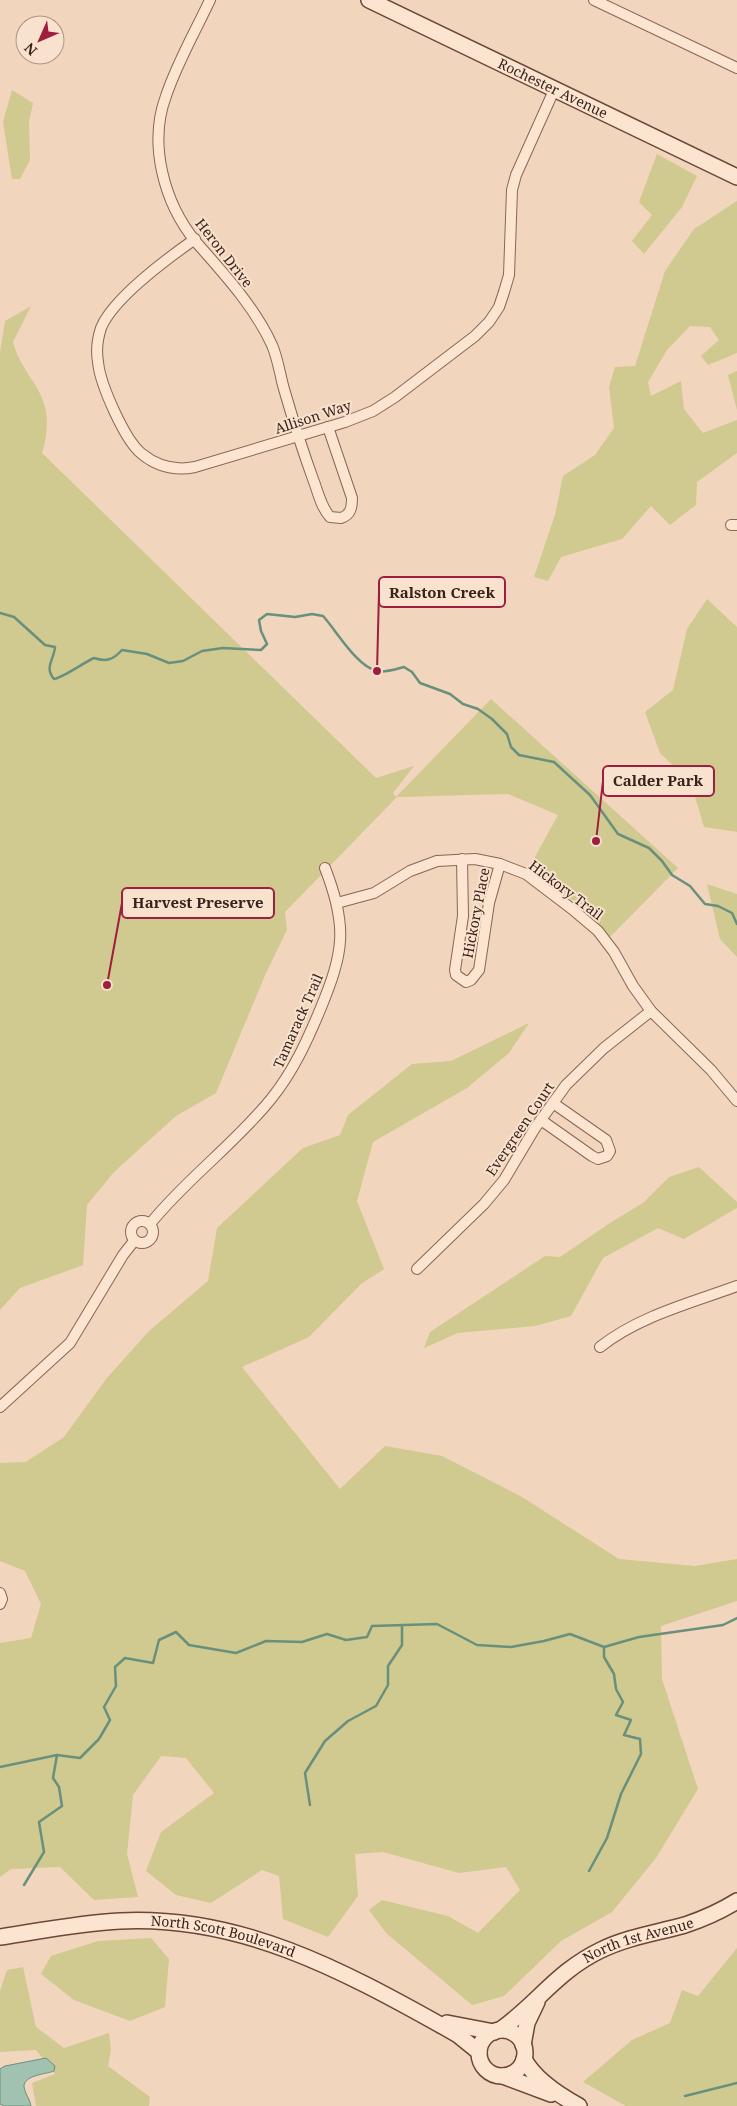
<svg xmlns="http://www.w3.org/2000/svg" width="737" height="2106" font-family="'Noto Serif',serif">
  <rect width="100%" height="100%" fill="#f1d6bd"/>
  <g fill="#d0c990">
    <path d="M 12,90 L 33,103 L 29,122 L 30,160 L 20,179 L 12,179 L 3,122 Z"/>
    <path d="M 657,154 L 697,176 L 682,207 L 644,254 L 632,241 L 652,215 L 639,202 Z"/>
    <path d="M 737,201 L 737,353 L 708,365 L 701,356 L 719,340 L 710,327 L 690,326 L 667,350 L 648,382 L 651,396 L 681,381 L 684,409 L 703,433 L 737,420 L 737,453 L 697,482 L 696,505 L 670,525 L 651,506 L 622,539 L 561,557 L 548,581 L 534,577 L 555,515 L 563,476 L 595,455 L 614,428 L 609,387 L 615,367 L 635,366 L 665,271 L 694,229 Z"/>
    <path d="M 31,306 L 13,342 C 19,367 40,385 45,407 C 49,423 46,439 42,453 L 376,778 L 414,766 L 393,793 L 396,797 L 491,699 L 678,868 L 610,937 L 566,894 L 530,866 L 558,815 L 508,794 L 397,797 L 285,912 L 287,930 L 266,973 L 216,1093 L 176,1116 L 114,1172 L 87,1205 L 83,1265 L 20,1288 L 0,1310 L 0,352 L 5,321 Z"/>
    <path d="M 737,371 L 737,410 L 728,375 Z"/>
    <path d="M 707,599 L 737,627 L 737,832 L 704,827 L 691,783 L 660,753 L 645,712 L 673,690 L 687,629 Z"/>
    <path d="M 707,884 L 737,894 L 737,957 L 720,939 Z"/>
    <path d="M 529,1023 L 509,1053 L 467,1088 L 373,1142 L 357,1201 L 384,1269 L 361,1284 L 309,1337 L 242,1367 L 340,1489 L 385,1446 L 442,1456 L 522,1497 L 619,1559 L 695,1566 L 737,1559 L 737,1601 L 661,1626 L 662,1679 L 698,1789 L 656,1858 L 612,1912 L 561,1941 L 504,1996 L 472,2005 L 386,1933 L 369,1910 L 382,1900 L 448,1916 L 478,1933 L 520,1890 L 506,1867 L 459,1873 L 383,1852 L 355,1854 L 358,1896 L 328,1937 L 283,1919 L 279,1876 L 262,1870 L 211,1903 L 176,1895 L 146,1871 L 161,1832 L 214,1793 L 186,1758 L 161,1756 L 133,1795 L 127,1854 L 138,1897 L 94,1900 L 60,1867 L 11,1869 L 0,1877 L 0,1643 L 31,1638 L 41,1604 L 25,1571 L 0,1561 L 0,1463 L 26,1462 L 64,1437 L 106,1379 L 149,1331 L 208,1281 L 217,1228 L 303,1148 L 340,1135 L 348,1115 L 412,1064 L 451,1061 Z"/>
    <path d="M 699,1167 L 737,1202 L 737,1208 L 684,1239 L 658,1228 L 603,1258 L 571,1316 L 535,1326 L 458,1333 L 424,1348 L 430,1332 L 545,1256 L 560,1257 L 613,1221 L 643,1203 L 669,1177 Z"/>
    <path d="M 151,1938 L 169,1959 L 165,2007 L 130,2021 L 74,2000 L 41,1974 L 51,1956 L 98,1941 Z"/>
    <path d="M 737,1948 L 737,2106 L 626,2106 L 583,2082 L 632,2040 L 670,2023 L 682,1990 L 698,1996 Z"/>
    <path d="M 23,1967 L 36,2027 L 64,2048 L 109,2033 L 111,2050 L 108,2066 L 150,2097 L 149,2106 L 36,2106 L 32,2083 L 55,2074 L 36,2050 L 0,2052 L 0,1991 L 7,1970 Z"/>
  </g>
  <path fill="#a1c2b1" stroke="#68907d" d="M 46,2058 L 55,2066 L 54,2071 C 47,2074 23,2075 24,2087 C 25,2094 30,2099 31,2106 L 4,2106 L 0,2104 L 0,2069 L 5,2066 Z"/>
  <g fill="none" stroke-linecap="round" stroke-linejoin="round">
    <g stroke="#68907d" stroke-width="2.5">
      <path d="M 0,613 L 14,617 L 45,645 L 55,647 C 54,660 44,667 54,679 C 62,678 83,663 94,658 C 106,662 113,660 122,650 L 147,654 L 169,663 L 183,661 L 202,651 L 223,648 L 261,650 L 267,644 L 261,631 L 259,620 L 267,614 L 295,617 L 312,614 L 323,616 C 336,630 357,667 377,671 C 385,673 396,669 404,667 L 412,672 L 420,683 L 450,694 L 463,704 L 478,709 L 492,719 L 507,734 L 511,747 L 519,755 L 554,762 L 590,795 L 618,834 L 649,848 L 662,861 L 672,875 L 690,886 L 705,904 L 718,906 L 732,913 L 737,924"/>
      <path d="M 0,1767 L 57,1755"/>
      <path d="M 310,1805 L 305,1773 L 325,1741 L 348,1721 L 376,1706 L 388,1685 L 388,1666 L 402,1645 L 402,1625"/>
      <path d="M 589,1871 L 607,1838 L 621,1794 L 641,1754 L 640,1739 L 624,1735 L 631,1720 L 616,1715 L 623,1702 L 616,1689 L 614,1674 L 604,1657 L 604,1647"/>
      <path d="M 24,1885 L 44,1852 L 39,1822 L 62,1806 L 59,1787 L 53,1778 L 57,1755 L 80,1758 L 99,1739 L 110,1720 L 104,1707 L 116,1686 L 115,1667 L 125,1658 L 153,1663 L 159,1640 L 176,1632 L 189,1645 L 236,1653 L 266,1641 L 302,1642 L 327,1634 L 346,1640 L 367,1637 L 372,1626 L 437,1624 L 477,1645 L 511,1647 L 544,1641 L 570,1634 L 604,1647 L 639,1637 L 723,1625 L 737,1618"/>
      <path d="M 685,2096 L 737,2083"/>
    </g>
    <defs>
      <g id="minor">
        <path d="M 210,0 C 195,32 177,63 166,96 C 148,144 164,203 196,242 C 224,274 254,306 272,345 C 278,359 280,375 284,389 C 293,420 302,449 313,479 C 318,492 321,507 330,517 L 341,518 C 351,515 352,507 352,498 L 328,427"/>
        <path d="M 594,0 L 737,68"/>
        <path d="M 195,239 C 168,258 113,298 101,328 C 97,340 96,350 98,362 C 100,384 125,441 142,454 C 158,467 175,471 195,467 L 345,422 L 373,411 L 395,397 L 475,336 L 489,322 L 499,307 L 504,292 L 509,275 L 512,190 L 516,175 L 555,88"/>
        <path d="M 731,525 L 737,525"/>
        <path d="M 462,859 L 463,916 L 455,970 L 456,975 L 466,982 L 471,980 L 479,970 L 489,903 L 500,864"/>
        <path d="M 337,903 L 374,893 L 410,871 L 437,861 L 475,859 L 500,864 L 526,874 L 572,909 L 598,931 L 614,952 L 633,986 L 651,1011 L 711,1070 L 737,1101"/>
        <path d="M 541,1120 L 592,1156 L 598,1159 L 607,1156 L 610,1151 L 606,1140 L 553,1103"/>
        <circle cx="142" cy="1232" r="11"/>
        <path d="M 150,1224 C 186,1179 235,1144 271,1099 C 293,1072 307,1041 320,1010 C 344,952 348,927 325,868"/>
        <path d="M 417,1269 L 484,1204 L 504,1180 L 535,1128 L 566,1085 L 604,1048 L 651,1011"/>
        <path d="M 600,1347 C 639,1316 691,1303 737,1286"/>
        <path d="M 0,1407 L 70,1343 L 123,1255 L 134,1241"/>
        <path d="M 0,1593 L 2,1599 L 0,1604"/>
      </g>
      <g id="secondary">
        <path id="s1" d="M 369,0 L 737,177"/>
        <path id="s2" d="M 0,1937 C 40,1931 80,1923 120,1921 C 240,1915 342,1970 444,2027 L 458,2035 L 479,2052"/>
        <path d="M 447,2023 L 494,2032"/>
        <path id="s3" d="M 500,2030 C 537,2004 557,1971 601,1950 C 628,1937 656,1933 685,1925 C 703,1919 721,1911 737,1901"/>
        <circle cx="502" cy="2053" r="23"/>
        <path d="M 523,2045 L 527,2023 L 537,2002"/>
        <path d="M 524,2059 C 535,2080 559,2095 579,2106"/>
        <path d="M 503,2076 L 551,2094"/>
      </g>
    </defs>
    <use href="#minor" stroke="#8a6554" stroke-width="12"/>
    <use href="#secondary" stroke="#6c4638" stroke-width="18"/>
    <use href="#minor" stroke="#fce5d0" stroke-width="10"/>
    <use href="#secondary" stroke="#fce5d0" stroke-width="15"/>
  </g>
  <g text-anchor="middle" stroke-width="4" stroke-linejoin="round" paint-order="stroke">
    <g font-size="14" fill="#38221b" stroke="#f8e2cd">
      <text dy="5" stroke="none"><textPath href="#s1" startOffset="204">Rochester Avenue</textPath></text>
      <text transform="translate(224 253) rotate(52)" y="5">Heron Drive</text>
      <text transform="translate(313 417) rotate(-18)" y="5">Allison Way</text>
      <text transform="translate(566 890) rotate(37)" y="5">Hickory Trail</text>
      <text transform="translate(476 913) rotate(-79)" y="5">Hickory Place</text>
      <text transform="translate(298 1021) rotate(-66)" y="5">Tamarack Trail</text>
      <text transform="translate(520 1129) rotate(-56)" y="5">Evergreen Court</text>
      <text dy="5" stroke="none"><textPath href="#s2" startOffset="226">North Scott Boulevard</textPath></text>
      <text dy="5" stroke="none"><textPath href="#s3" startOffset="168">North 1st Avenue</textPath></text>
    </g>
  </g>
  <path fill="none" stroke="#9e1f3d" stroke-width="2" d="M377 671L379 592M596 841L603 781M107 985L122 903"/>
  <g fill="#9e1f3d" stroke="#f8e2cd" stroke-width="2">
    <circle cx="377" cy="671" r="5"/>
    <circle cx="596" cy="841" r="5"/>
    <circle cx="107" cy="985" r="5"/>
  </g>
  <g fill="#f8e2cd" stroke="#9e1f3d" stroke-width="2">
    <rect x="379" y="577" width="126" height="30" rx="5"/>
    <rect x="603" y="766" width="111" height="30" rx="5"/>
    <rect x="122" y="888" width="152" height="30" rx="5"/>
  </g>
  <g font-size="15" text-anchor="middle" font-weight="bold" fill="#38221b">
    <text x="442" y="598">Ralston Creek</text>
    <text x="658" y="786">Calder Park</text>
    <text x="198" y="908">Harvest Preserve</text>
  </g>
  <g transform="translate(40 40) rotate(225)"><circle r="24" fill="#f8e2cd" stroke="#ab9586"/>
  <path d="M0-4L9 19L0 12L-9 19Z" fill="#9e1f3d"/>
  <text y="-8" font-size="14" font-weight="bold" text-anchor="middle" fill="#38221b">N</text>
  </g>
</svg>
